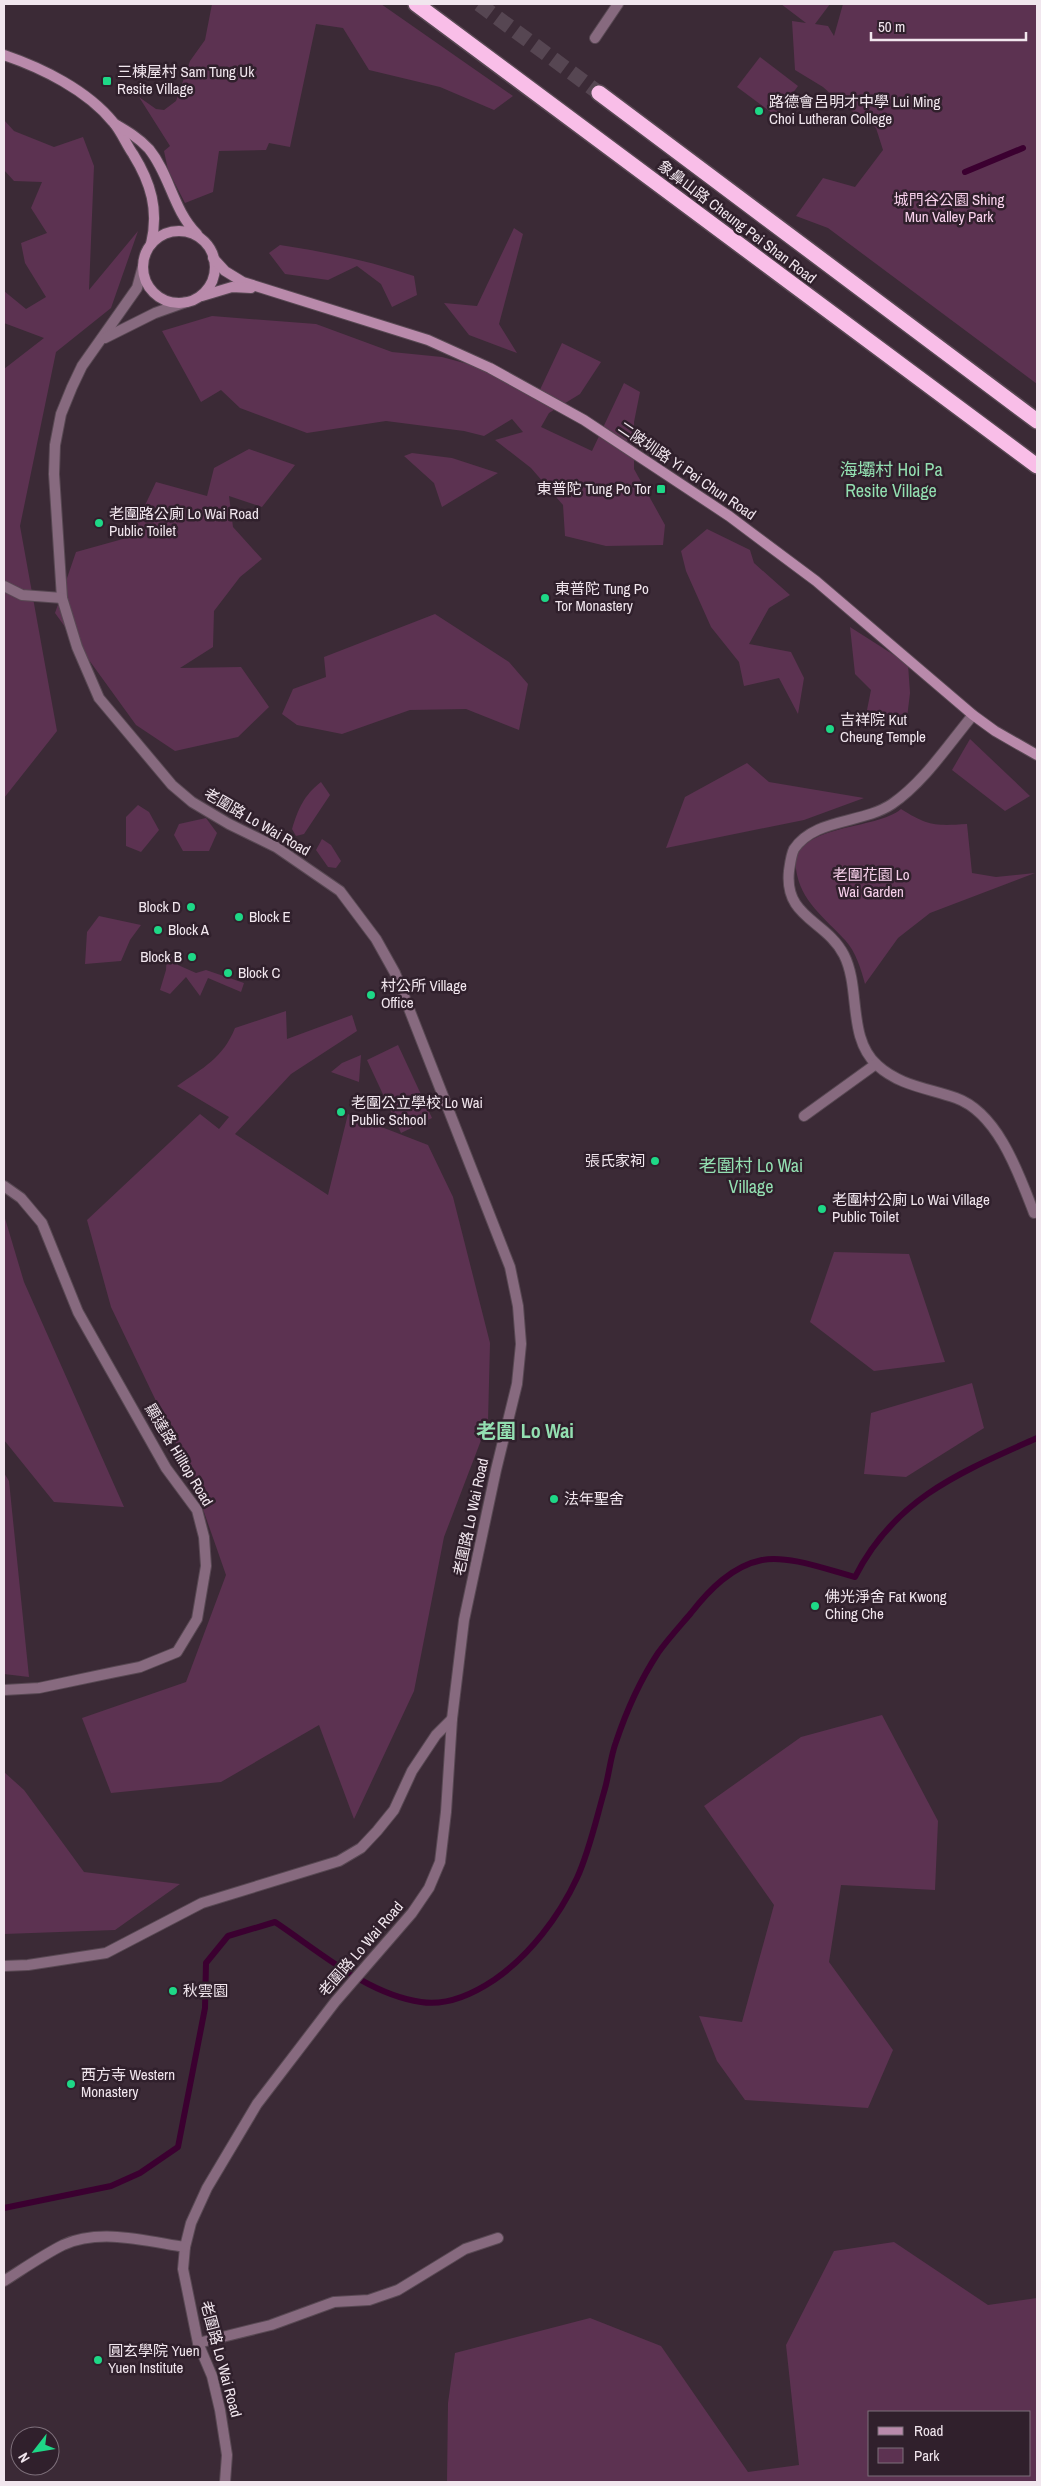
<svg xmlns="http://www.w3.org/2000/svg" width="1041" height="2486" font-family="'Archivo Narrow','Noto Sans TC',sans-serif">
  <rect width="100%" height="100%" fill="#3b2a36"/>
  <g fill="#5c3251" fill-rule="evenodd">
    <path d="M 212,4 L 381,4 L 513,96 L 494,110 L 440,87 L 369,70 L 343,28 L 316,24 L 290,147 L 269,143 L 266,150 L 219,151 L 213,192 L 185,203 L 168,170 L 164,151 L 170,146 L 139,97 L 156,109 L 164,110 L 176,101 L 190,61 L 205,40 Z"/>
    <path d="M 781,4 L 830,4 L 815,24 L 828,26 L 834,36 L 843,4 L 1037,4 L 1037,384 L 828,228 L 796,216 L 823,178 L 855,187 L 883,150 L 876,128 L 842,104 L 823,87 L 795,70 L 792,21 L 806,23 Z"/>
    <path d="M 760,57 L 798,86 L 776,116 L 737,87 Z"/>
    <path d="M 4,120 L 14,131 L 54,147 L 83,137 L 94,166 L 89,290 L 138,231 L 111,308 L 56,352 L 20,526 L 57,731 L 4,798 L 4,369 L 44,338 L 4,323 L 4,291 L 26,309 L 46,297 L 25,263 L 21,243 L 47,233 L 31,208 L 42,182 L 14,181 L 4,170 Z"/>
    <path d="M 514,228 L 523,234 L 499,324 L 517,353 L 469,335 L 444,303 L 477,306 Z"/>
    <path d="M 280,245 C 326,252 370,261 414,276 L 417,295 L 392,307 L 381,284 L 357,266 L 328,280 L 285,274 L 269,253 Z"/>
    <path d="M 212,316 L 316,324 L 392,352 L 442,357 L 501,373 L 537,396 L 562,343 L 601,362 L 580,394 L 549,413 L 541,427 L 592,451 L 624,383 L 640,392 L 634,422 L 634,469 L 665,525 L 663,545 L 606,546 L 565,536 L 563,505 L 531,468 L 495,440 L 523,432 L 512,419 L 484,436 L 464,431 L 386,421 L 307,433 L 240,408 L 221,390 L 201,402 L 162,331 Z"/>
    <path d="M 249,449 L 295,465 L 262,507 L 229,496 L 233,527 L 262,559 L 240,577 L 214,611 L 213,647 L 180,668 L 241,667 L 269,707 L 238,737 L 175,751 L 136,725 L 55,613 L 76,552 L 130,537 L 156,482 L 207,496 L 214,468 Z"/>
    <path d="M 412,453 L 452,458 L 498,473 L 442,507 L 434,483 L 404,456 Z"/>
    <path d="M 707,529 L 750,550 L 754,563 L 790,595 L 769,608 L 749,644 L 791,652 L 804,678 L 798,714 L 779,678 L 744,686 L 739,662 L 711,627 L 686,571 L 681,551 Z"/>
    <path d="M 435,614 L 509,662 L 528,684 L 519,730 L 466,709 L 410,710 L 342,734 L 297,725 L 282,714 L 293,689 L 326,677 L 324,657 Z"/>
    <path d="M 850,627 L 908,664 L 910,693 L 906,726 L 866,715 L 871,690 L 855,674 Z"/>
    <path d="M 970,739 L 1030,796 L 1005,811 L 952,770 Z"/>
    <path d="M 747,763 L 769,782 L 864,798 L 804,820 L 666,848 L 685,797 Z"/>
    <path d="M 321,782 L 330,795 L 304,834 L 296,836 L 292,829 C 298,809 304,795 321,782 Z"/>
    <path d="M 138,805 L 149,812 L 159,830 L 141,852 L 126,846 L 126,817 Z"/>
    <path d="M 901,809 C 928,826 935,826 967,824 L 972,873 L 996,877 L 1035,873 L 930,913 L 898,938 L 865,984 C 861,969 856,952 845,940 C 825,918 800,901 796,869 C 791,823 876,831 901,809 Z"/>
    <path d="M 206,818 L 217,833 L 209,851 L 183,851 L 174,835 L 179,824 Z"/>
    <path d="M 322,839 L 331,845 L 341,861 L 336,868 L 328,867 L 316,850 Z"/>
    <path d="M 99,916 L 141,925 L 130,940 L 121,961 L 85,964 L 87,932 Z"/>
    <path d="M 167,954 L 177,960 L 178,965 L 196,973 L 206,970 L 244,983 L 241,992 L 208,978 L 200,996 L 186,977 L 170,994 L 160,990 L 166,970 Z"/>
    <path d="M 286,1011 L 287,1039 L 352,1015 L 357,1031 L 291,1074 L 235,1134 L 328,1195 L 348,1114 L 428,1145 L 453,1197 L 490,1343 L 488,1422 L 444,1537 L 414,1691 L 354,1819 L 319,1725 L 221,1782 L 111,1793 L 82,1718 L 186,1682 L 226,1575 L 190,1472 L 111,1307 L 87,1220 L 200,1114 L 219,1129 L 229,1117 L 177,1086 C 203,1068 223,1058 235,1028 Z"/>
    <path d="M 398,1045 L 432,1118 L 401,1133 L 367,1060 Z"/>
    <path d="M 361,1055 L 359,1082 L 331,1072 L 342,1063 Z"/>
    <path d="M 4,1215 L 24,1282 L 124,1507 L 54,1502 L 4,1440 Z"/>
    <path d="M 834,1252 L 909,1254 L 945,1362 L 874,1371 L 810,1322 Z"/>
    <path d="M 972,1383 L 984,1428 L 906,1477 L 864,1474 L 871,1413 Z"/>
    <path d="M 4,1473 L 9,1481 L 29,1677 L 4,1674 Z"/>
    <path d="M 882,1715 L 938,1821 L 935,1890 L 841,1885 L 829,1962 L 893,2050 L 868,2108 L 745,2100 L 717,2061 L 699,2016 L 742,2022 L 774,1905 L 704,1806 L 801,1737 Z"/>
    <path d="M 4,1772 L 24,1790 L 84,1872 L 180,1884 L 115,1930 L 4,1934 Z"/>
    <path d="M 894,2242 L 988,2305 L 1037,2298 L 1037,2482 L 447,2482 L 448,2403 L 455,2353 L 590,2318 L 661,2346 L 748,2472 L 799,2465 L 786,2345 L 834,2251 ZM 870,2412 L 1030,2412 L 1030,2475 L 870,2475 Z"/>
  </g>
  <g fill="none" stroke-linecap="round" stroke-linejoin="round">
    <g stroke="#3b0030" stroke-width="6">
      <path d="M 965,172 L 1023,148"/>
      <path d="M 4,2208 L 111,2186 L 140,2173 L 178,2147 L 205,2008 L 206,1963 L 228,1936 L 275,1922 C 320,1952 367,1994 421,2002 C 446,2006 473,1994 494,1980 C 529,1956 559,1917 577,1878 C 589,1852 596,1820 604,1792 C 609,1776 610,1758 616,1742 C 626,1712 641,1679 658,1653 C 668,1639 680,1626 691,1613 C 709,1590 732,1566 762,1560 C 789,1555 828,1570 855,1577 C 895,1498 961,1472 1037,1438"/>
    </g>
    <path stroke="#564652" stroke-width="15" stroke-dasharray="15 8" stroke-linecap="butt" d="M 479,4 L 599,93"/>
    <defs>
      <g id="street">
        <path d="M 595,38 L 618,4"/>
        <path d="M 143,266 L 137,288 L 82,366 L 72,387 L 61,414 L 55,445 L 54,474 L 62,598 L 77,647 L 99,698 L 172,785 L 192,802 L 229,824 L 276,847 L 340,891 L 376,939 L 395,973 L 510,1267 L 518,1306 L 521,1344 L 517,1384 L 496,1470 L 464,1620 L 452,1719 L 446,1812 L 440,1862 L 429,1888 L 412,1913 L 335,2002 L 257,2104 L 207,2188 L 191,2223 L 185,2247 L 183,2269 L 198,2343 L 212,2376 L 220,2410 L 227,2455 L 225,2482"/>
        <path d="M 105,338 L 155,313 L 186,302"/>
        <path d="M 4,586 L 22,595 L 62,598"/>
        <path d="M 973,715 C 948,745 924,782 892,804 C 862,824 815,818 794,849 C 791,855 790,864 789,871 C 784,918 826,920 844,955 C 861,989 847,1037 877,1065 C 900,1086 928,1088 956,1098 C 998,1113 1019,1174 1034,1213"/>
        <path d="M 804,1116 L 876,1064"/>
        <path d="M 4,1186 L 21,1198 L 42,1223 L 78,1312 L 166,1468 L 197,1510 L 204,1537 L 206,1566 L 197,1619 L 177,1652 L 140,1667 L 115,1672 L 39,1688 L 4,1690"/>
        <path d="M 4,1966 L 28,1965 L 106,1953 L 202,1903 L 339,1861 L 361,1848 L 377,1831 L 394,1810 L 412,1771 L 436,1735 L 452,1719"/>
        <path d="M 4,2281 C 23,2269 43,2255 63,2245 C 100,2228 146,2241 185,2247"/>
        <path d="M 198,2343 L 271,2325 L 334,2302 L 369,2300 L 398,2290 L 465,2249 L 498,2238"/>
      </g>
      <g id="secondary">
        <path d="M 4,55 C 42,68 87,90 113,122 C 121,131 126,144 133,154 C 151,183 159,210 151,244"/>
        <path d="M 115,124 C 127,131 139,138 149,149 C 170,175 173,210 197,234"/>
        <circle cx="179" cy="267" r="36"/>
        <path d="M 213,258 L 225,271 L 243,282 L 428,340 L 490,368 L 584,420 L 729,516 L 816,581 L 973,715 L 995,731 L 1037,755"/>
        <path d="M 202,296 L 232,287 L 251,288"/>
      </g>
      <g id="highway">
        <path d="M 416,4 L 1037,466"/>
        <path d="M 599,93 L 1037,421"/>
      </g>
    </defs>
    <use href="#street" stroke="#584853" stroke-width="12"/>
    <use href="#secondary" stroke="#584853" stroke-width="12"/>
    <use href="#highway" stroke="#584853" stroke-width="18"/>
    <use href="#street" stroke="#876a7f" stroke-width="10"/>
    <use href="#secondary" stroke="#b98aab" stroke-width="10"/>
    <use href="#highway" stroke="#f9bee8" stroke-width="15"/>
  </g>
  <g fill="#1ed887" stroke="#30202c" stroke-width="2">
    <rect x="102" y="76" width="10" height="10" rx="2.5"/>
    <circle cx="759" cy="111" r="5"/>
    <rect x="656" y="484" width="10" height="10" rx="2.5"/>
    <circle cx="99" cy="523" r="5"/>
    <circle cx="545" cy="598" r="5"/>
    <circle cx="830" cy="729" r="5"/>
    <circle cx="191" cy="907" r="5"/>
    <circle cx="239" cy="917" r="5"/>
    <circle cx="158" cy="930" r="5"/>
    <circle cx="192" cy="957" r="5"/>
    <circle cx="228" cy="973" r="5"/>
    <circle cx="371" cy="995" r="5"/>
    <circle cx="341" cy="1112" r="5"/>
    <circle cx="655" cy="1161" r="5"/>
    <circle cx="822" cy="1209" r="5"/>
    <circle cx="554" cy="1499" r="5"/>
    <circle cx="815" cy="1606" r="5"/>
    <circle cx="173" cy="1991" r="5"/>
    <circle cx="71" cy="2084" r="5"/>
    <circle cx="98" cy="2360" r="5"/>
  </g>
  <g text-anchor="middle" stroke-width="5" stroke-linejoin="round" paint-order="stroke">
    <g font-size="15" fill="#f1e6ee" stroke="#30202c" text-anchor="start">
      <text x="117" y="77">三棟屋村 Sam Tung Uk<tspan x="117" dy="17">Resite Village</tspan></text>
      <text x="769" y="107">路德會呂明才中學 Lui Ming<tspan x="769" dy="17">Choi Lutheran College</tspan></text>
      <text x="651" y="494" text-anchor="end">東普陀 Tung Po Tor</text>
      <text x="109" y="519">老圍路公廁 Lo Wai Road<tspan x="109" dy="17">Public Toilet</tspan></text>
      <text x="555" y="594">東普陀 Tung Po<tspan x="555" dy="17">Tor Monastery</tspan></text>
      <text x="840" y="725">吉祥院 Kut<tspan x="840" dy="17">Cheung Temple</tspan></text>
      <text x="181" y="912" text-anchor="end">Block D</text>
      <text x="249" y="922">Block E</text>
      <text x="168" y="935">Block A</text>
      <text x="182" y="962" text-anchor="end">Block B</text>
      <text x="238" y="978">Block C</text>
      <text x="381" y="991">村公所 Village<tspan x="381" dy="17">Office</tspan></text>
      <text x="351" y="1108">老圍公立學校 Lo Wai<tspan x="351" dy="17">Public School</tspan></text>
      <text x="645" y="1166" text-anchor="end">張氏家祠</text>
      <text x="832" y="1205">老圍村公廁 Lo Wai Village<tspan x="832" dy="17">Public Toilet</tspan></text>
      <text x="564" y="1504">法年聖舍</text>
      <text x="825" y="1602">佛光淨舍 Fat Kwong<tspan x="825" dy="17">Ching Che</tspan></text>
      <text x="183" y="1996">秋雲園</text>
      <text x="81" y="2080">西方寺 Western<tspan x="81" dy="17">Monastery</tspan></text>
      <text x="108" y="2356">圓玄學院 Yuen<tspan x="108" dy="17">Yuen Institute</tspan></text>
    </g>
    <g font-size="15" fill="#f8d1ec" stroke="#30202c">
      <text x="949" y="205">城門谷公園 Shing<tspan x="949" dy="17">Mun Valley Park</tspan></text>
      <text x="871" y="880">老圍花園 Lo<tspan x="871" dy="17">Wai Garden</tspan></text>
    </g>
    <g font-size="15" fill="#f1e6ee" stroke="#30202c">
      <text transform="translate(737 222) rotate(37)" y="5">象鼻山路 Cheung Pei Shan Road</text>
      <text transform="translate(687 471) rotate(34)" y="5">二陂圳路 Yi Pei Chun Road</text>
      <text transform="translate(257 822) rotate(30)" y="5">老圍路 Lo Wai Road</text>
      <text transform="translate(179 1455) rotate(59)" y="5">顯達路 Hilltop Road</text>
      <text transform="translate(471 1517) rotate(-78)" y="5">老圍路 Lo Wai Road</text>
      <text transform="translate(361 1949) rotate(-49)" y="5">老圍路 Lo Wai Road</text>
      <text transform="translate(221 2359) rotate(75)" y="5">老圍路 Lo Wai Road</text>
    </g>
    <g font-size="18" fill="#93dfb1" stroke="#30202c">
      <text x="891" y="476">海壩村 Hoi Pa<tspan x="891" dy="21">Resite Village</tspan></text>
      <text x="751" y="1172">老圍村 Lo Wai<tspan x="751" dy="21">Village</tspan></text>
    </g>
    <g font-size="20" font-weight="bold" fill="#93dfb1" stroke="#30202c">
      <text x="525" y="1438">老圍 Lo Wai</text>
    </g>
  </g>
  <rect width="1041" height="2486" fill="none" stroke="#f1e6ee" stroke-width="10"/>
  <rect x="868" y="2411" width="162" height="65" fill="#30202c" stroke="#7d6f7a"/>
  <rect x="878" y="2427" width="25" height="8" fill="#b98aab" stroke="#7d6f7a"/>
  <text x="914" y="2436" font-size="15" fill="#f1e6ee">Road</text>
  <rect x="878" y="2448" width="25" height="15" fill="#5c3251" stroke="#7d6f7a"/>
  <text x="914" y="2461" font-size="15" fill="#f1e6ee">Park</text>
  <g transform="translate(35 2451) rotate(239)"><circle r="24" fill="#30202c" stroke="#7d6f7a"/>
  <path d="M0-4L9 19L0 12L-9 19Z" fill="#1ed887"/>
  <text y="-8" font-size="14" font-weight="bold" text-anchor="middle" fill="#f1e6ee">N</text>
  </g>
  <path d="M871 32v8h155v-8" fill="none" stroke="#f1e6ee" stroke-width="2.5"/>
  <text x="878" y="32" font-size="15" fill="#f1e6ee" stroke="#30202c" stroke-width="4" paint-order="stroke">50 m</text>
</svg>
